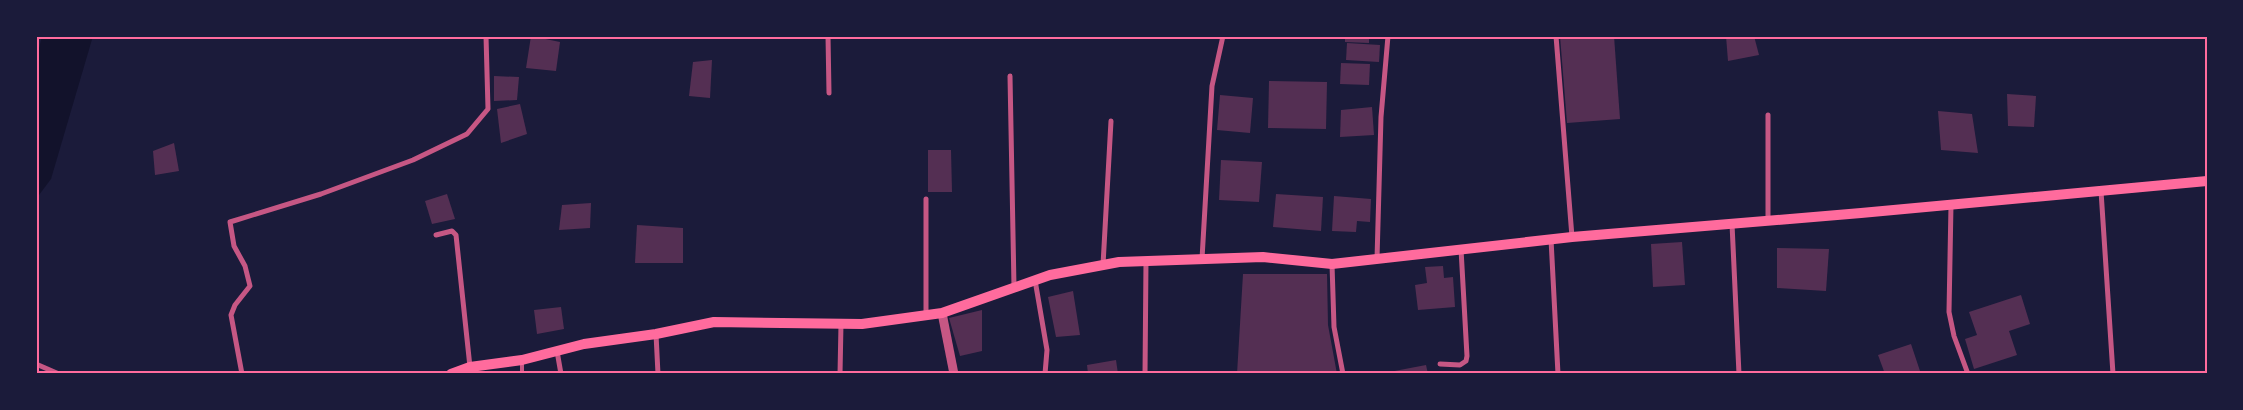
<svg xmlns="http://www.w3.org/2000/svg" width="2243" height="410" font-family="'Nunito Sans',sans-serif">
  <rect width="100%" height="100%" fill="#1b1b3a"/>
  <path fill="#12122b" d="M 42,36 L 93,36 L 51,179 L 36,199 L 36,61 Z"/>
  <g fill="#542f53">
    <path d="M 531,36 L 560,42 L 556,71 L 526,68 Z"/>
    <path d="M 1345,36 L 1369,36 L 1369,43 L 1345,42 Z"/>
    <path d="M 1560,36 L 1614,36 L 1620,119 L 1567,123 Z"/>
    <path d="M 1726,36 L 1754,36 L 1759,55 L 1728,61 Z"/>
    <path d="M 1347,43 L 1380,45 L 1379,62 L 1346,60 Z"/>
    <path d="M 712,60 L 710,98 L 689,96 L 693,62 Z"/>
    <path d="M 1341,63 L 1370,64 L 1369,85 L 1340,84 Z"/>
    <path d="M 494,76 L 519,77 L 517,100 L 494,101 Z"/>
    <path d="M 1269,81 L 1327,82 L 1326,129 L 1268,128 Z"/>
    <path d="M 2007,94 L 2036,96 L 2034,127 L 2008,126 Z"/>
    <path d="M 1220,95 L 1253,98 L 1250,133 L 1217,130 Z"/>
    <path d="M 520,104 L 527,134 L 501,143 L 497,109 Z"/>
    <path d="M 1372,107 L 1374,135 L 1340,137 L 1341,110 Z"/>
    <path d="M 1938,111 L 1972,114 L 1978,153 L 1941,150 Z"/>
    <path d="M 174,143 L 179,171 L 155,175 L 153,151 Z"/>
    <path d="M 928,150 L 951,150 L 952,192 L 928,192 Z"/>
    <path d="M 1221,160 L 1262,162 L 1259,202 L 1219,200 Z"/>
    <path d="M 447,194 L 455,219 L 432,224 L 425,201 Z"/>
    <path d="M 1276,194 L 1323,197 L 1321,231 L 1273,227 Z"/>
    <path d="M 1334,196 L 1371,199 L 1370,222 L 1357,221 L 1356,232 L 1332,231 Z"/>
    <path d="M 591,203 L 590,228 L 559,230 L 562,205 Z"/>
    <path d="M 637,225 L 683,228 L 683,263 L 635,263 Z"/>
    <path d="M 1682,242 L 1685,285 L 1653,287 L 1651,244 Z"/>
    <path d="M 1777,248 L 1829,249 L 1826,291 L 1777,288 Z"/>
    <path d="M 1443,266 L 1444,278 L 1453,277 L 1455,307 L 1418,310 L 1415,285 L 1427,283 L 1425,267 Z"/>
    <path d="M 1243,274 L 1327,274 L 1328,325 L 1337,374 L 1237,374 Z"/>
    <path d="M 1073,291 L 1080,335 L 1056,337 L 1048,297 Z"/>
    <path d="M 2021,295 L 2030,324 L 2009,331 L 2017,355 L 1974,369 L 1965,339 L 1977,335 L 1969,312 Z"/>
    <path d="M 561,307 L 564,329 L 537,334 L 534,310 Z"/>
    <path d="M 982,310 L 982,351 L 960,356 L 949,318 Z"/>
    <path d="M 1911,344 L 1921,374 L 1885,374 L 1878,355 Z"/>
    <path d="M 1116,360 L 1118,374 L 1088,374 L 1087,365 Z"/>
    <path d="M 1426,365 L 1428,374 L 1384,374 L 1384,373 Z"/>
    <path d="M 513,371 L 513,374 L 499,374 L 499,373 Z"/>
  </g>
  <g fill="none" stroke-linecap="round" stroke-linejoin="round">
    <path stroke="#c65784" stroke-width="4" d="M 522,361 L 522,374"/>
    <g stroke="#c65784" stroke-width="5">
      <path d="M 828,36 L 829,93"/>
      <path d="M 1556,36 L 1572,237"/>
      <path d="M 1010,76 L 1014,287"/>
      <path d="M 2101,191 L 2113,374"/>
      <path d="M 926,199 L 926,315"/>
      <path d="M 1951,205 L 1949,312 L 1954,336 L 1968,374"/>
      <path d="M 1768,221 L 1768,115"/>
      <path d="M 1732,224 L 1739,374"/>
      <path d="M 436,235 L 452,231 L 456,235 L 470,367"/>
      <path d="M 1551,239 L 1558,374"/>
      <path d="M 1202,259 L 1212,86 L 1223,36"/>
      <path d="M 1377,259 L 1381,117 L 1388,36"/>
      <path d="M 1332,264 L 1334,327 L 1343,374"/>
      <path d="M 1103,265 L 1111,121"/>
      <path d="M 1035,280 L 1047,350 L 1045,374"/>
      <path d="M 656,334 L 658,374"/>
      <path d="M 557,351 L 561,374"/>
      <path d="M 36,364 L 59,374"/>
      <path d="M 1440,364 L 1460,365 L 1466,361 L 1467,356 L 1461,249"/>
      <path d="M 242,374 L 231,315 L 235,305 L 250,286 L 245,266 L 234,246 L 230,222 L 321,194 L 413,160 L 467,134 L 488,109 L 486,36"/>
      <path d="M 840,374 L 841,324"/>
      <path d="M 1145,374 L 1146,261"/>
    </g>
    <path stroke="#c65784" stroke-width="9" d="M 942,313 L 954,374"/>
    <path stroke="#ff6b9d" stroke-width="10" d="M 451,374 L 470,367 L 522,360 L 584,344 L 656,334 L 714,322 L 862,324 L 942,313 L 1050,275 L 1119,262 L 1263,257 L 1332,264 L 1572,237 L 1861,213 L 2207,181"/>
  </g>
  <rect width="2243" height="410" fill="none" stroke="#1b1b3a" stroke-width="75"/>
  <rect x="38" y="38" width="2168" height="334" fill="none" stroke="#ff6b9d" stroke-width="2"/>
</svg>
